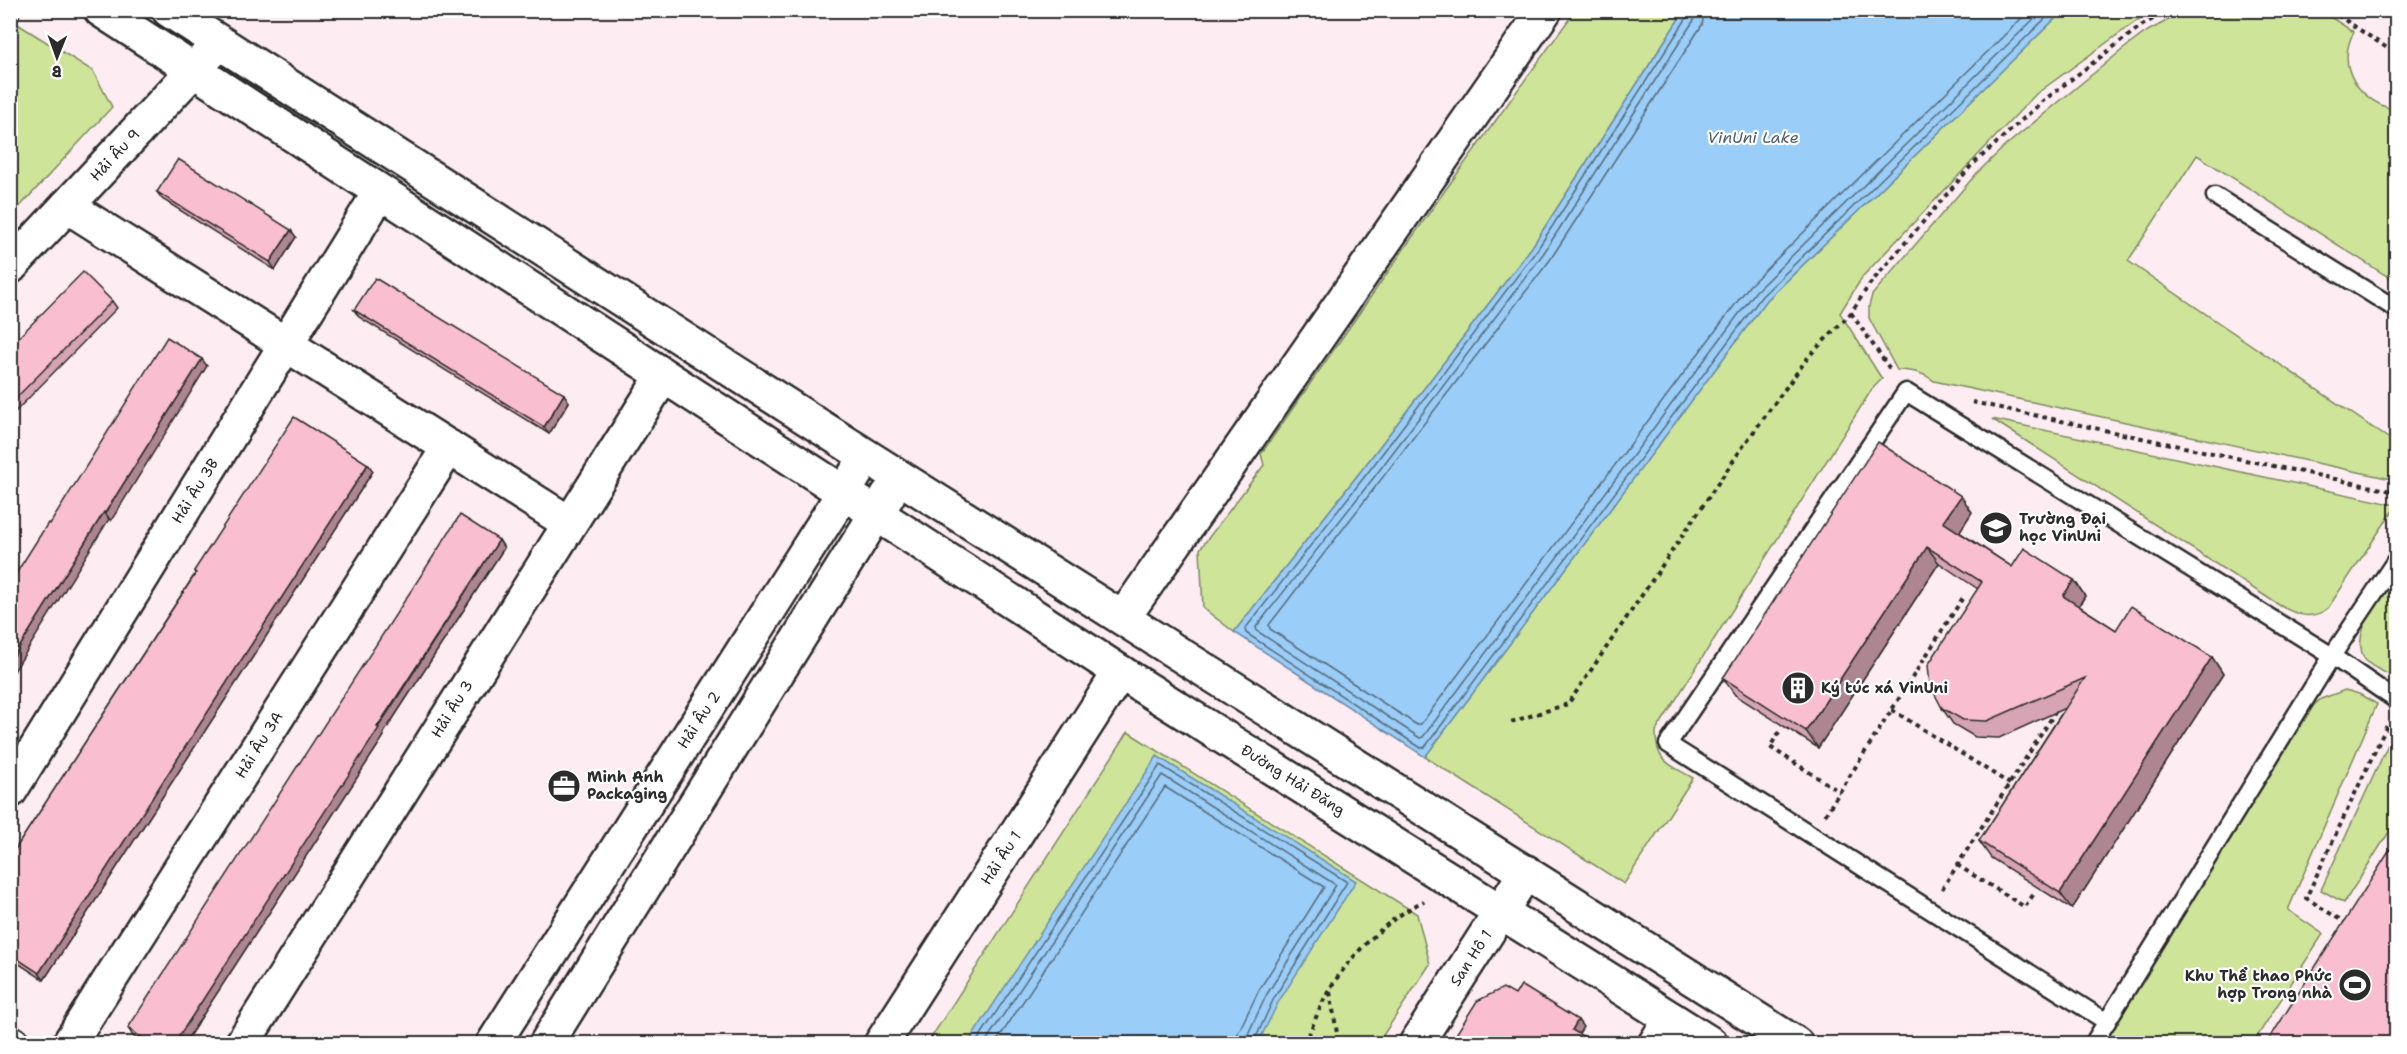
<svg xmlns="http://www.w3.org/2000/svg" width="2407" height="1054" font-family="'Shantell Sans',sans-serif">
  <rect width="100%" height="100%" fill="#fdecf1"/>
  <filter id="ink" filterUnits="userSpaceOnUse"><feTurbulence type="fractalNoise" baseFrequency=".0167" numOctaves="2"/><feDisplacementMap in="SourceGraphic" scale="12" xChannelSelector="R" yChannelSelector="G"/><feConvolveMatrix kernelMatrix="1 2 1 2 8 2 1 2 1" color-interpolation-filters="sRGB"/></filter>
  <g filter="url(#ink)">
    <g fill="#cee499" stroke="#7c8862" stroke-width="1.5">
      <path d="M 1575,11 L 1684,11 L 1532,247 L 1364,467 L 1234,632 L 1203,608 L 1200,549 L 1264,465 L 1261,454 L 1441,196 Z"/>
      <path d="M 2063,11 L 2156,11 L 2138,20 L 2036,94 L 1863,276 L 1840,313 L 1882,379 L 1872,389 L 1656,731 C 1655,762 1669,764 1693,778 L 1624,884 L 1425,757 L 1767,300 Z"/>
      <path d="M 2185,11 L 2321,11 L 2354,32 C 2334,67 2360,102 2396,110 L 2396,282 L 2197,155 L 2128,261 L 2391,440 L 2396,431 L 2396,480 L 1934,381 C 1923,372 1911,370 1897,370 L 1869,318 L 1869,306 L 1872,295 L 1977,173 L 2004,147 L 2122,50 L 2146,32 Z"/>
      <path d="M 11,20 L 93,71 L 112,107 L 11,216 Z"/>
      <path d="M 1992,419 L 2396,505 L 2396,506 L 2328,608 C 2312,621 2296,615 2279,605 Z"/>
      <path d="M 2396,582 L 2396,671 L 2394,677 C 2384,672 2367,666 2363,656 C 2353,630 2379,597 2396,582 Z"/>
      <path d="M 2345,690 L 2359,694 L 2377,704 L 2288,910 L 2323,934 L 2253,1043 L 2098,1044 L 2314,705 L 2321,699 Z"/>
      <path d="M 2396,727 L 2396,821 L 2344,903 L 2321,890 Z"/>
      <path d="M 1128,732 L 1417,914 L 1430,964 L 1378,1043 L 927,1044 Z"/>
    </g>
    <g fill="#9acdf7" stroke="#6e8ca5" stroke-width="1.5">
      <path d="M 1684,11 L 2063,11 L 1767,300 L 1425,757 L 1234,632 L 1364,467 L 1532,247 Z"/>
      <path d="M 1157,756 L 1356,881 L 1279,1001 L 1258,1043 L 968,1043 Z"/>
    </g>
    <g fill="none" stroke-linecap="round" stroke-linejoin="round">
      <g stroke="#576c7d" stroke-width="1.5">
        <path d="M 1689,10 L 1688,16 L 1537,250 L 1369,471 L 1245,629 L 1246,633 L 1421,748 L 1425,747 L 1762,296 L 2054,10"/>
        <path d="M 1696,10 L 1694,20 L 1543,254 L 1375,476 L 1256,627 L 1257,631 L 1420,738 L 1423,737 L 1756,291 L 2043,10"/>
        <path d="M 1705,10 L 1702,25 L 1550,260 L 1269,625 L 1270,629 L 1417,725 L 1421,724 L 1749,286 L 2030,10"/>
        <path d="M 975,1044 L 1160,765 L 1347,882 L 1274,998 L 1253,1044"/>
        <path d="M 984,1044 L 1162,775 L 1336,885 L 1267,994 L 1247,1036 L 1245,1044"/>
        <path d="M 995,1044 L 1165,787 L 1324,887 L 1259,990 L 1238,1033 L 1236,1044"/>
      </g>
      <defs>
        <g id="service">
          <path d="M 2215,196 L 2396,309"/>
          <path d="M 2107,1022 L 1668,744 L 1906,392 L 2332,656 L 2396,700"/>
          <path d="M 2093,1044 L 2332,656 L 2396,560"/>
        </g>
        <g id="minor">
          <path d="M 67,206 L 569,523"/>
          <path d="M 10,267 L 219,43"/>
          <path d="M 1123,618 L 1545,10"/>
          <path d="M 10,791 L 380,192"/>
          <path d="M 10,1042 L 13,1044"/>
          <path d="M 69,1044 L 449,447"/>
          <path d="M 242,1044 L 663,376"/>
          <path d="M 881,1044 L 1120,672"/>
          <path d="M 1416,1044 L 1526,872"/>
          <path d="M 1655,1044 L 1671,1019"/>
        </g>
        <g id="tertiary">
          <path d="M 101,10 L 1120,672 L 1711,1044"/>
          <path d="M 169,10 L 866,456 L 1796,1044"/>
          <path d="M 493,1044 L 856,473"/>
          <path d="M 546,1044 L 888,495"/>
        </g>
      </defs>
      <use href="#service" stroke="#2b2b2b" stroke-width="21"/>
      <use href="#minor" stroke="#2b2b2b" stroke-width="38"/>
      <use href="#tertiary" stroke="#2b2b2b" stroke-width="38"/>
      <g stroke="#2b2b2b" stroke-width="4" stroke-dasharray="4.5 4.5" stroke-linecap="butt">
        <path d="M 2330,10 L 2396,54"/>
        <path d="M 10,35 L 20,11"/>
        <path d="M 1851,313 L 1892,372"/>
        <path d="M 1972,402 L 2396,492"/>
        <path d="M 1892,710 L 2010,784"/>
        <path d="M 1511,722 L 1568,704 L 1744,445 L 1809,356 L 1851,313 L 1869,285 L 1971,166 L 2043,101 L 2141,26 L 2169,10"/>
        <path d="M 1779,732 L 1770,747 L 1840,792"/>
        <path d="M 1825,815 L 1964,596"/>
        <path d="M 1957,865 L 2025,907 L 2035,892"/>
        <path d="M 1942,889 L 2056,711"/>
        <path d="M 2347,924 L 2306,898 L 2389,721"/>
        <path d="M 1330,992 L 1337,1033 L 1336,1044"/>
        <path d="M 1305,1044 C 1314,1023 1322,999 1335,981 C 1356,950 1390,917 1424,901"/>
      </g>
      <use href="#service" stroke="#fff" stroke-width="16"/>
      <use href="#minor" stroke="#fff" stroke-width="33"/>
      <use href="#tertiary" stroke="#fff" stroke-width="33"/>
    </g>
    <g fill="#d6a4b4" stroke="#2b2b2b" stroke-width="1.5">
      <path d="M 157,192 L 296,237 L 275,270 L 162,199 Z"/>
      <path d="M 112,301 L 117,308 L 10,417 L 10,346 Z"/>
      <path d="M 354,310 L 569,402 L 549,434 L 359,317 Z"/>
      <path d="M 373,471 L 44,980 L 10,958 L 10,857 L 195,574 L 194,571 Z"/>
      <path d="M 1972,512 L 1959,532 L 2012,567 L 2074,580 L 2085,596 L 2079,606 L 2116,630 L 2212,657 L 2223,674 L 2072,909 L 1991,858 L 1979,841 L 2065,708 L 1999,738 L 1975,737 L 1953,724 L 1942,708 L 1978,589 L 1939,563 L 1818,748 L 1735,695 L 1723,678 Z"/>
      <path d="M 499,540 L 504,548 L 383,734 L 384,736 L 184,1044 L 145,1044 L 133,1036 L 128,1028 Z"/>
    </g>
    <g fill="#ae8692" stroke="#2b2b2b" stroke-width="1.5">
      <path d="M 291,230 L 296,237 L 275,270 L 270,262 Z"/>
      <path d="M 202,359 L 207,366 L 111,521 L 105,513 Z"/>
      <path d="M 564,394 L 569,402 L 549,434 L 544,427 Z"/>
      <path d="M 368,464 L 373,471 L 44,980 L 39,973 Z"/>
      <path d="M 1961,496 L 1972,512 L 1955,539 L 1943,522 Z"/>
      <path d="M 104,512 L 109,519 L 10,678 L 10,662 Z"/>
      <path d="M 499,540 L 504,548 L 383,734 L 384,736 L 184,1044 L 174,1044 Z"/>
      <path d="M 1927,547 L 1939,563 L 1818,748 L 1806,731 Z"/>
      <path d="M 2074,580 L 2085,596 L 2074,613 L 2063,596 Z"/>
      <path d="M 2212,657 L 2223,674 L 2072,909 L 2060,893 Z"/>
      <path d="M 1578,1020 L 1583,1027 L 1577,1037 L 1572,1030 Z"/>
      <path d="M 1584,1037 L 1588,1044 L 1584,1044 Z"/>
    </g>
    <g fill="#f9bfd1" stroke="#2b2b2b" stroke-width="1.5">
      <path d="M 178,159 L 291,230 L 270,262 L 157,192 Z"/>
      <path d="M 83,272 L 112,301 L 10,404 L 10,346 Z"/>
      <path d="M 375,278 L 564,394 L 544,427 L 354,310 Z"/>
      <path d="M 167,337 L 202,359 L 105,513 L 104,512 L 10,662 L 10,583 L 48,523 L 50,524 Z"/>
      <path d="M 294,417 L 368,464 L 39,973 L 10,954 L 10,857 L 196,573 L 194,571 Z"/>
      <path d="M 1878,442 L 1961,496 L 1943,522 L 2012,567 L 2024,548 L 2074,580 L 2063,596 L 2116,630 L 2131,606 L 2212,657 L 2060,893 L 1979,841 L 2085,678 L 1987,721 L 1963,720 L 1942,708 L 1930,685 L 1928,665 L 1982,582 L 1927,547 L 1806,731 L 1723,678 Z"/>
      <path d="M 460,515 L 499,540 L 377,727 L 379,728 L 174,1044 L 151,1044 L 128,1028 Z"/>
      <path d="M 2397,839 L 2397,1044 L 2266,1044 Z"/>
      <path d="M 1521,985 L 1578,1020 L 1572,1030 L 1584,1037 L 1584,1044 L 1450,1044 L 1477,1001 L 1503,988 L 1515,995 Z"/>
    </g>
  </g>
  <defs>
    <symbol id="university-disc" viewBox="-11 -11 22 22"><circle r="9.5" fill="#2b2b2b" stroke="#fff"/><path d="M0-5L7-2L0 1L-7-2ZM-4 1L0 2.5L4 1V4Q0 6-4 4Z" fill="#fff"/></symbol>
    <symbol id="building-disc" viewBox="-11 -11 22 22"><circle r="9.5" fill="#2b2b2b" stroke="#fff"/><path d="M-4-6H4V6H1V3H-1V6H-4ZM-2.5-4.3h1.7v1.8h-1.7ZM.8-4.3h1.7v1.8H.8ZM-2.5-1h1.7V.8h-1.7ZM.8-1h1.7V.8H.8Z" fill="#fff"/></symbol>
    <symbol id="office-disc" viewBox="-11 -11 22 22"><circle r="9.5" fill="#2b2b2b" stroke="#fff"/><path d="M-6-3h4V-5.5h4V-3h4V5H-6ZM-1-4.5V-3h2v-1.5ZM-6 0V1H6V0Z" fill="#fff"/></symbol>
    <symbol id="stadium-disc" viewBox="-11 -11 22 22"><circle r="9.5" fill="#2b2b2b" stroke="#fff"/><path d="M0-5a6.5 5 0 1 0 0 10a6.5 5 0 1 0 0-10ZM-3.5-1.8h7v3.6h-7Z" fill="#fff"/></symbol>
  </defs>
  <g fill-rule="evenodd">
    <use href="#university-disc" x="1977" y="509" width="38" height="38"/>
    <use href="#building-disc" x="1779" y="669" width="38" height="38"/>
    <use href="#office-disc" x="545" y="767" width="38" height="38"/>
    <use href="#stadium-disc" x="2336" y="966" width="38" height="38"/>
  </g>
  <g text-anchor="middle" stroke-width="4.5" stroke-linejoin="round" paint-order="stroke">
    <g font-size="15" fill="#2b2b2b" stroke="#fff">
      <text transform="translate(115 155) rotate(-47)" y="5">Hải Âu 9</text>
      <text transform="translate(195 491) rotate(-58)" y="5">Hải Âu 3B</text>
      <text transform="translate(452 709) rotate(-58)" y="5">Hải Âu 3</text>
      <text transform="translate(699 720) rotate(-57)" y="5">Hải Âu 2</text>
      <text transform="translate(259 745) rotate(-58)" y="5">Hải Âu 3A</text>
      <text transform="translate(1293 780) rotate(32)" y="5">Đường Hải Đăng</text>
      <text transform="translate(1001 858) rotate(-57)" y="5">Hải Âu 1</text>
      <text transform="translate(1471 958) rotate(-57)" y="5">San Hô 1</text>
    </g>
    <g font-size="15" font-weight="bold" fill="#2b2b2b" stroke="#fff" text-anchor="start">
      <text x="2019" y="524">Trường Đại<tspan x="2019" dy="17">học VinUni</tspan></text>
      <text x="1821" y="693">Ký túc xá VinUni</text>
      <text x="587" y="782">Minh Anh<tspan x="587" dy="17">Packaging</tspan></text>
      <text x="2332" y="981" text-anchor="end">Khu Thể thao Phức<tspan x="2332" dy="17">hợp Trong nhà</tspan></text>
    </g>
    <g font-size="16" font-style="italic" fill="#4c5c68" stroke="#fff">
      <text x="1753" y="143">VinUni Lake</text>
    </g>
  </g>
  <rect width="2407" height="1054" fill="none" stroke="#fff" stroke-width="36"/>
  <rect x="18" y="18" width="2371" height="1018" fill="none" stroke="#2b2b2b" stroke-width="2" filter="url(#ink)"/>
  <g transform="translate(57 57) rotate(181)" stroke="#ffffff" stroke-width="4.5" paint-order="stroke">
  <path d="M0-4.5L10 22L0 15L-10 22Z" fill="#2b2b2b"/>
  <text y="-9" font-size="16" font-weight="bold" text-anchor="middle" fill="#2b2b2b">B</text>
  </g>
</svg>
